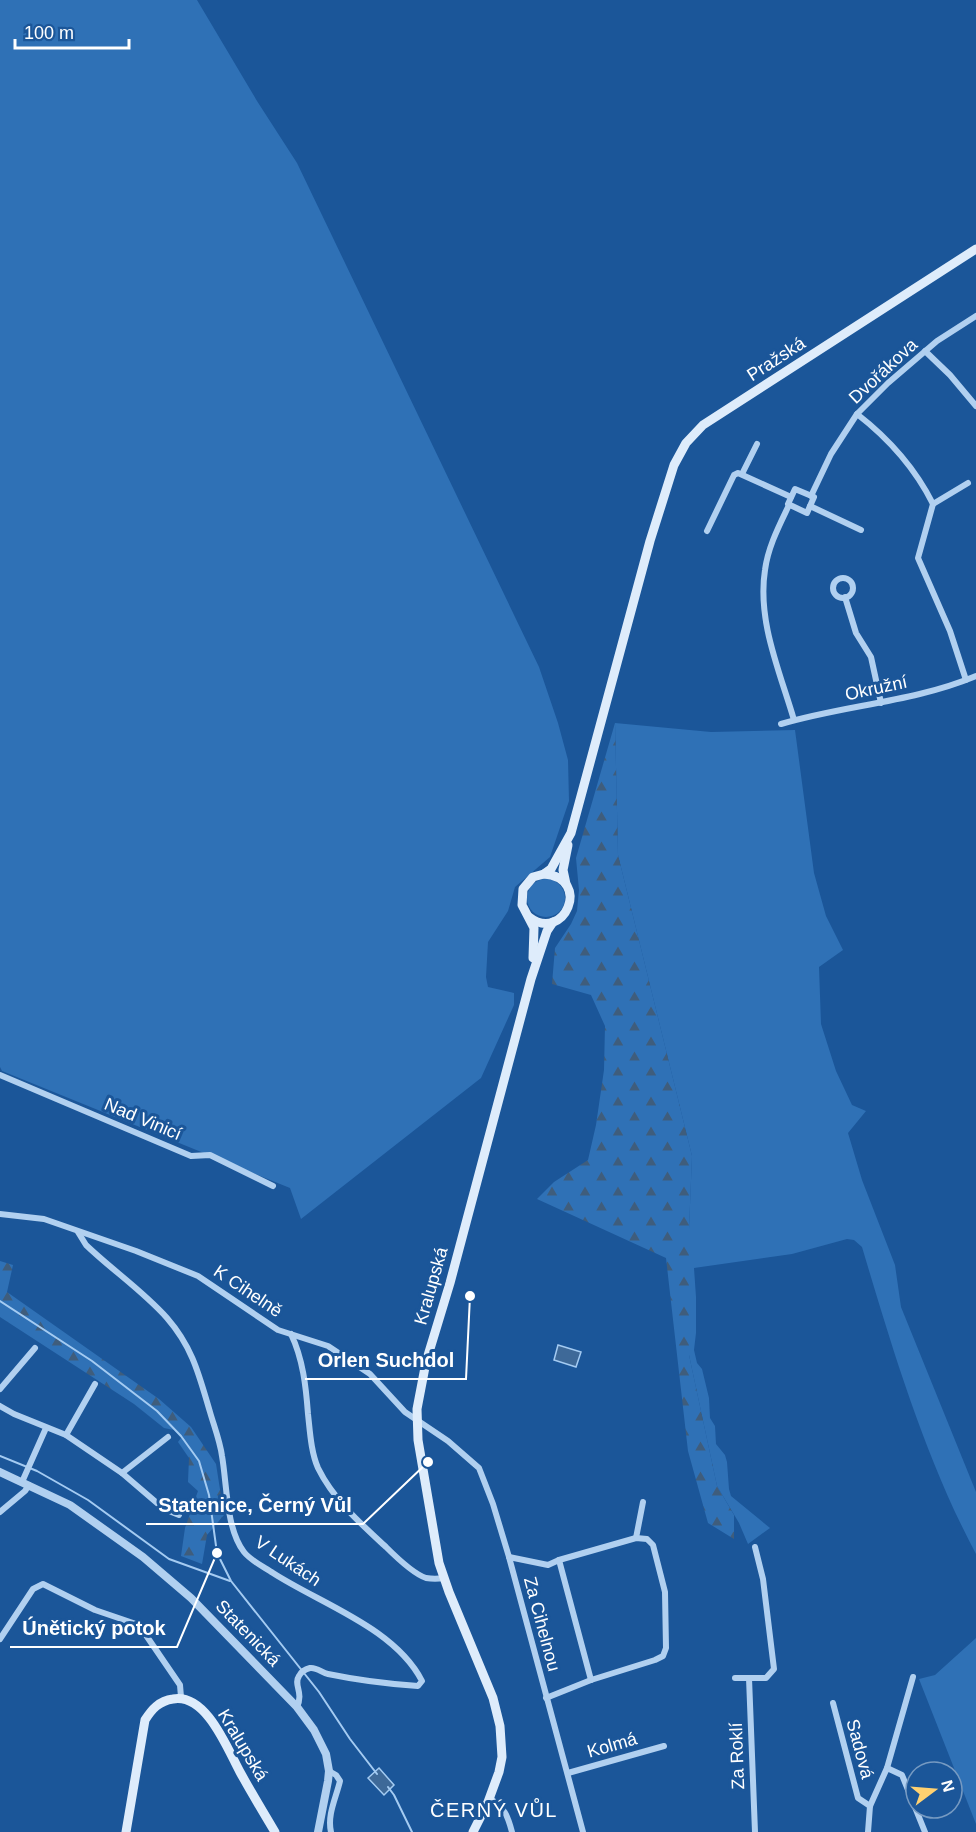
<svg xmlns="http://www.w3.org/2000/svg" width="976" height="1832" font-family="Helvetica,sans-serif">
  <defs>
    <pattern id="forest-firs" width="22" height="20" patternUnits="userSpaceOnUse" patternTransform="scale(1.5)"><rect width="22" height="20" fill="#2f71b6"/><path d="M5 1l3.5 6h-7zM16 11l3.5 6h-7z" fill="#3f5d7c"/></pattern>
  </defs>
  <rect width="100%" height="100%" fill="#1b5699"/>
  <g fill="#2f71b6">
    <path d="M 0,0 L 197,0 L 257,101 L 297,163 L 539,667 L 558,723 L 568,760 L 569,801 L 550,857 L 515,887 L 508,911 L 488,942 L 486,977 L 488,987 L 514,993 L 514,1005 L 481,1078 L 301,1219 L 290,1188 L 2,1071 L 0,1067 Z"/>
    <path d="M 615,723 L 711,732 L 795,730 L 814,873 L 826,916 L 843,950 L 819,967 L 821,1024 L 836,1071 L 852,1105 L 866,1111 L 848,1133 L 862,1180 L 895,1265 L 901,1307 L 976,1492 L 976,1554 C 925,1458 893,1351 862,1247 L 854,1240 L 847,1239 L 792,1254 L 694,1268 L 696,1297 L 696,1333 L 694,1350 L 697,1363 L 702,1369 L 709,1398 L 710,1418 L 715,1426 L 716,1444 L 725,1455 L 727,1462 L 729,1489 L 731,1496 L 770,1528 L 748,1544 L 739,1523 L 717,1486 L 689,1355 L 689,1229 L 692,1156 L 618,855 Z"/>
    <circle cx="546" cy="898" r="19"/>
    <path d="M 976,1638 L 976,1824 L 919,1679 L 935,1675 Z"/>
  </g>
  <g fill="url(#forest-firs)">
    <path d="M 615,723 L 618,855 L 692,1156 L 689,1229 L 689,1355 L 717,1486 L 734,1515 L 734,1539 L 708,1523 L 688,1451 L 666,1258 L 537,1199 L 554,1182 L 588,1160 L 596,1125 L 604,1070 L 605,1026 L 591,995 L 552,984 L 555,948 L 571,924 L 577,911 L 579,890 L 576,858 Z"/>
    <path d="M 0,1261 L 13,1265 L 7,1292 L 159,1399 L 191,1427 L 216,1464 L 224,1515 L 207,1535 L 202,1564 L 181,1556 L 185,1528 L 198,1491 L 188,1482 L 189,1458 L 178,1442 L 181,1438 L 174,1430 L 164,1428 L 134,1404 L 0,1317 Z"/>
  </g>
  <g fill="#3e6998" stroke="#a4cbf2" stroke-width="1.5">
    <path d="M 558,1345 L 581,1352 L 576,1367 L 554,1360 Z"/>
    <path d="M 379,1768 L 394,1785 L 384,1795 L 368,1778 Z"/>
  </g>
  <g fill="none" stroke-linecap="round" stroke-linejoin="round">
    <g stroke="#a4cbf2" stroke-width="2">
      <path d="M 0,1301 L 92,1361 L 157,1411 L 181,1436 L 199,1461 L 209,1495 L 217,1553 L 231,1581 L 319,1692 L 350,1739 L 377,1774"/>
      <path d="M 0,1456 L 37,1471 L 88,1500 L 169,1559 L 230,1581"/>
      <path d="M 388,1787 L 394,1795 L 412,1832"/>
    </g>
    <g stroke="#b1d0f0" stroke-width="6">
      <path d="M 925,351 L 950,375 L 976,406"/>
      <path d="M 857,414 C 888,438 915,468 933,504 L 918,558 L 950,631 L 966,680"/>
      <path d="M 742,474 L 757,444"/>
      <path d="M 795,489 L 814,497 L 807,513 L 788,504 Z"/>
      <path d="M 811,496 L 831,454 L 857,414 L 888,383 L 937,341 L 976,316"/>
      <path d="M 933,504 L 968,483"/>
      <path d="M 789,505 C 779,526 768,547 765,570 C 757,621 780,672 794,720"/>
      <path d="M 810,506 L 861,530"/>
      <path d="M 707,531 L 734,475 L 738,473 L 791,497"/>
      <circle cx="843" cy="588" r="10"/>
      <path d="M 845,597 L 856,633 L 871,657 L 881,703"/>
      <path d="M 781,724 C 845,705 914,702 976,676"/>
      <path d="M 0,1075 L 191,1156 L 210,1155 L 273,1186"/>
      <path d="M 0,1214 L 44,1219 L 136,1251 L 198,1276 L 278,1330 L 328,1346 L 370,1374 L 405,1412 L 448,1441 L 479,1468 L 493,1504 L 509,1557 L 583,1832"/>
      <path d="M 78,1232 L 86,1245 C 112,1270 143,1291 167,1318 C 193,1348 199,1375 210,1412 C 214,1426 220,1441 222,1456 C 227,1484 226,1529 244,1552 C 251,1561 264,1567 273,1573 C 321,1604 395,1628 422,1681 L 418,1686 C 388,1684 357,1680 328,1674 C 322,1673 317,1667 310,1668 C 306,1669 301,1672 299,1676 C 293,1685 304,1692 297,1707"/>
      <path d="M 291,1334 C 303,1359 306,1387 308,1414 C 310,1432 311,1452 318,1468 C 333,1499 361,1524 386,1547 C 395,1556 414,1574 426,1578 C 432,1579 438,1579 444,1578"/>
      <path d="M 0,1389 L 35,1348"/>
      <path d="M 0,1406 L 14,1414 L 66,1435 L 122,1473 L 164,1509 L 179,1515"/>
      <path d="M 66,1435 L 95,1384"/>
      <path d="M 122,1473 L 168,1437"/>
      <path d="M 22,1482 L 46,1428"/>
      <path d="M 0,1512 L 25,1491 L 29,1485"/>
      <path d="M 636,1538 L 643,1502"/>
      <path d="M 509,1557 L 548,1565 L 559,1560 L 636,1538 L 647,1539 L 653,1545 L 665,1592 L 666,1648 L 663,1656 L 655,1660 L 591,1680 L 546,1698"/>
      <path d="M 559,1560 L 591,1680"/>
      <path d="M 0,1639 L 33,1589 L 43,1584 L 95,1610 L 139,1625 L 180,1685 L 181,1697"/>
      <path d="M 735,1678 L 749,1678"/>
      <path d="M 833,1703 L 858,1798 L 870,1806"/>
      <path d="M 887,1768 L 913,1677"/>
      <path d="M 329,1771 L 336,1775 L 340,1781 C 336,1798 327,1815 331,1832"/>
      <path d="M 568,1773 L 664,1746"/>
      <path d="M 490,1798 C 505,1810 507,1813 512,1832"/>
      <path d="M 755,1832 L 749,1678 L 766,1678 L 774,1669 L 763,1579 L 755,1547"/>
      <path d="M 868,1832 L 870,1806 L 887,1768 L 902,1775 L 925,1832"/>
    </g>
    <path stroke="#b1d0f0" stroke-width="8" d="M 0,1472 L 70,1505 L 143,1557 L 191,1598 L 297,1707 L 314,1730 L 326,1754 L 329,1771 L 328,1781 L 318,1832"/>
    <g stroke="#deecfb" stroke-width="9">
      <path d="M 566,884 L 563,870 L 568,845"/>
      <path d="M 529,917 C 564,944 593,878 544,874"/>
      <path d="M 533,958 L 534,928 L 522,905 L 523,889 L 533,877 L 544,874 L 551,869 L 571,833 L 650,541 L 674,465 L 686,443 L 703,425 L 976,249"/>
      <path d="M 126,1832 L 145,1720 C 152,1709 159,1701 173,1699 C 206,1693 227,1748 240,1772 C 251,1792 263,1812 275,1832"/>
      <path d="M 473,1832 L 488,1802 L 499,1772 L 502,1757 L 500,1726 L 493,1698 L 449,1592 L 439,1563 L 418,1440 L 417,1409 L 426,1362 L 450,1283 L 531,979 L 547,931 L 553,922"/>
    </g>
  </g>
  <g text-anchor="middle" stroke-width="6" stroke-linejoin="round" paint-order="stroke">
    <g font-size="18" fill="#fff" stroke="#1b5699">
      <text transform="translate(776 359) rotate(-33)" y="6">Pražská</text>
      <text transform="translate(883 371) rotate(-43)" y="6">Dvořákova</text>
      <text transform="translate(876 688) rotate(-12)" y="6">Okružní</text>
      <text transform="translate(143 1119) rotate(23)" y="6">Nad Vinicí</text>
      <text transform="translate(431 1286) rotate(-74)" y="6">Kralupská</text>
      <text transform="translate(248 1291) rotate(34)" y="6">K Cihelně</text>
      <text transform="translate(288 1561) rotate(34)" y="6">V Lukách</text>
      <text transform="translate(542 1624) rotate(75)" y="6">Za Cihelnou</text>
      <text transform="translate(248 1633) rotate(46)" y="6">Statenická</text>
      <text transform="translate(243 1745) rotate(59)" y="6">Kralupská</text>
      <text transform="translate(612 1745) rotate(-16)" y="6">Kolmá</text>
      <text transform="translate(860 1749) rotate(75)" y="6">Sadová</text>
      <text transform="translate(737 1756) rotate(-92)" y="6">Za Roklí</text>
    </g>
    <g font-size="20" letter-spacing="1.5" fill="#fff" stroke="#1b5699">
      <text x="494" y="1817">ČERNÝ VŮL</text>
    </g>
  </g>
  <path fill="none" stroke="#fff" stroke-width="2" d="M470 1296L466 1379H305M428 1462L363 1524H146M217 1553L177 1647H10"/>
  <g fill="#fff" stroke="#1b5699" stroke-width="2">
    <circle cx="470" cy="1296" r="6"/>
    <circle cx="428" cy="1462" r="6"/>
    <circle cx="217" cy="1553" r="6"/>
  </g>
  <g font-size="20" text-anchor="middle" font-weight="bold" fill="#fff" stroke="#1b5699" stroke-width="6" stroke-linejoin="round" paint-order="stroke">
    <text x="386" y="1367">Orlen Suchdol</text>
    <text x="255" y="1512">Statenice, Černý Vůl</text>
    <text x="94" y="1635">Únětický potok</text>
  </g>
  <g transform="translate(934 1790) rotate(74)"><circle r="28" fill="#1b5699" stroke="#769ac2" stroke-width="1.5"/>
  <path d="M0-4.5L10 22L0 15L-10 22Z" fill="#ffd170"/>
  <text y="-9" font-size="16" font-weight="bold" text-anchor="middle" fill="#ffffff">N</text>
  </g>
  <path d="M15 39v9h114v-9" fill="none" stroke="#ffffff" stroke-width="3"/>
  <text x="24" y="39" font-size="18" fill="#ffffff" stroke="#1b5699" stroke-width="4.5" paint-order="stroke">100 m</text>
</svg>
